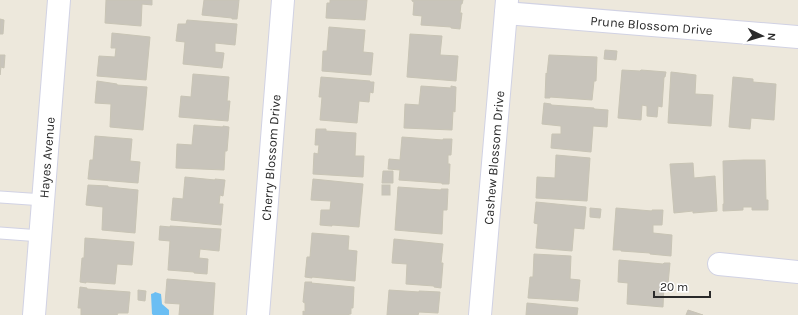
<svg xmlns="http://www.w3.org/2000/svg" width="798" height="315" font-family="Karla,sans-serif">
  <rect width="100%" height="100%" fill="#ede8dc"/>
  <path fill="#6bbef3" d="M 155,292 L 161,294 L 162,304 L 169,310 L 169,315 L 153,315 L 152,314 L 151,294 L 154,293 Z"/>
  <g fill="#c8c4bb" stroke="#c8c4b5">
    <path d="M 106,0 L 152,0 L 152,5 L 142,4 L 141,26 L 105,23 Z"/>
    <path d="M 204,0 L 239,0 L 237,19 L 232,19 L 232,18 L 202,15 Z"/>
    <path d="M 330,0 L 367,0 L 365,20 L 326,18 L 327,3 L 330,3 Z"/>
    <path d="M 412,0 L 463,0 L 462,4 L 461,4 L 460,13 L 462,13 L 460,29 L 451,28 L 451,27 L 421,25 L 422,16 L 413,15 L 414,2 L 412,1 Z"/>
    <path d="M 0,19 L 4,20 L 3,34 L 0,34 Z"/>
    <path d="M 187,20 L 237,24 L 235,45 L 215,43 L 215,52 L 224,53 L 222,68 L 183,64 L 185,42 L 176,41 L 178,24 L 186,24 Z"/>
    <path d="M 329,27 L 365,30 L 363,52 L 373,53 L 371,75 L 322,71 L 323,51 L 327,51 Z"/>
    <path d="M 112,33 L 150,37 L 146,80 L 97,76 L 99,56 L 115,57 L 116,48 L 111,48 Z"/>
    <path d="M 410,34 L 442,36 L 440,55 L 458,56 L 456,81 L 407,77 Z"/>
    <path d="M 605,50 L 617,51 L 616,60 L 604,59 Z"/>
    <path d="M 0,55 L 5,55 L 4,68 L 1,67 L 0,75 Z"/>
    <path d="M 549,55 L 597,57 L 596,81 L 594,81 L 592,100 L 550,97 L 550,98 L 545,98 L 546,73 L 547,74 Z"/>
    <path d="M 622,70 L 640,71 L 641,70 L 666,72 L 665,77 L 664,77 L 662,107 L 658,106 L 657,117 L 647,116 L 647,106 L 642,105 L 641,120 L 618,118 Z"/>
    <path d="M 671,72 L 696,75 L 695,94 L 713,95 L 711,126 L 668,123 Z"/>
    <path d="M 193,74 L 229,77 L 227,101 L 230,101 L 228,121 L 179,117 L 181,96 L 191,97 Z"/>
    <path d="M 321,77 L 370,81 L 370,82 L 374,82 L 373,93 L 370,92 L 369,102 L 359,101 L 357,123 L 320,120 L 322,97 L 319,97 Z"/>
    <path d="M 733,77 L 753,79 L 753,82 L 776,84 L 774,120 L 751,118 L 750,129 L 729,127 Z"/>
    <path d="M 97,81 L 117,84 L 117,85 L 147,87 L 143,130 L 110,127 L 111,104 L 95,103 Z"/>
    <path d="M 421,86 L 451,88 L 451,86 L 456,87 L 455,112 L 453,111 L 452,130 L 404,128 L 405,104 L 419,105 Z"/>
    <path d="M 544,103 L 551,104 L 551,105 L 594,108 L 594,109 L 608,110 L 607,127 L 593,126 L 591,152 L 551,148 L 552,134 L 561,134 L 561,126 L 542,124 Z"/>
    <path d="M 194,125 L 223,127 L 223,126 L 229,127 L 227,151 L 225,151 L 224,170 L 176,168 L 177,144 L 192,145 Z"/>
    <path d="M 316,129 L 326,129 L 326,131 L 356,133 L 355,156 L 364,156 L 363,177 L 313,174 L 314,153 L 318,154 L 319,145 L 315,145 Z"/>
    <path d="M 95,136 L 132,139 L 130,161 L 140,162 L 138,183 L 88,179 L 90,160 L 93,160 Z"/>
    <path d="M 402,137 L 443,140 L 443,139 L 452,139 L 451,155 L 448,155 L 448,164 L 450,164 L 449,184 L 442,184 L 442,183 L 399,180 L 400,170 L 388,169 L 389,159 L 400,160 Z"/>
    <path d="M 556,155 L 590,158 L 587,201 L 536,198 L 537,177 L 555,178 Z"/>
    <path d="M 744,160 L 765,160 L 766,200 L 768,200 L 768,210 L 752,210 L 752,207 L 743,207 L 743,210 L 723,211 L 723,204 L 724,204 L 723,161 Z"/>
    <path d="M 693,163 L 694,178 L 715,176 L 717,211 L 693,213 L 693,211 L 674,213 L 670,164 Z"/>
    <path d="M 383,171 L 393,171 L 393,183 L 382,183 Z"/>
    <path d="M 185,177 L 215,180 L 215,179 L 225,180 L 223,196 L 220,195 L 219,204 L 223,204 L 221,225 L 171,220 L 173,198 L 183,199 Z"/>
    <path d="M 313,179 L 363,184 L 359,227 L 332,225 L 332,226 L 320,225 L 321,210 L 330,210 L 331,201 L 311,200 Z"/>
    <path d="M 88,185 L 108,186 L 108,187 L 138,190 L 135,233 L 102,230 L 103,207 L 86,205 Z"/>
    <rect x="382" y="185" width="8" height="10"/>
    <path d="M 398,187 L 441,190 L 441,189 L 448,189 L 447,210 L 443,210 L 442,234 L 395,230 Z"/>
    <path d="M 536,202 L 586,207 L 584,229 L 574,228 L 572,251 L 536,248 L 538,224 L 534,223 Z"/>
    <path d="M 590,208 L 601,209 L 600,218 L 590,217 Z"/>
    <path d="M 616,208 L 652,211 L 652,210 L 663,210 L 662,225 L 653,225 L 653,233 L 672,235 L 671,256 L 650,254 L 650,253 L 621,251 L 621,250 L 613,250 Z"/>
    <path d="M 160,226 L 170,227 L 170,226 L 221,229 L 219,251 L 200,249 L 199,258 L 208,259 L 207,274 L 194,273 L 194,272 L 168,270 L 170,241 L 159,240 Z"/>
    <path d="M 312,233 L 349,236 L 348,250 L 357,251 L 355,281 L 312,277 L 312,278 L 305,277 L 307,257 L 310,257 Z"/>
    <path d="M 85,238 L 134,242 L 132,265 L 117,264 L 115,284 L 86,282 L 86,283 L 80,282 L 82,258 L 84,258 Z"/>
    <path d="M 394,239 L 443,244 L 441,263 L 443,263 L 441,288 L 434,287 L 434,286 L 406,284 L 407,264 L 392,263 Z"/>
    <path d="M 534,254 L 571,256 L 570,279 L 580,280 L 578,301 L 528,298 L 530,277 L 533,277 Z"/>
    <path d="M 619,260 L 663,264 L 664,263 L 670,263 L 668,284 L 664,284 L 663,307 L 627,304 L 628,283 L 618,282 Z"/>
    <path d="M 167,279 L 215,283 L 213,315 L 179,315 L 180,304 L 165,303 Z"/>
    <path d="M 305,282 L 312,282 L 311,283 L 354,287 L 353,308 L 351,308 L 351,314 L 349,314 L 349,315 L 303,315 L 303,311 L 305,312 L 305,303 L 303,302 Z"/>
    <path d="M 80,287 L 87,288 L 87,289 L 130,292 L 128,313 L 118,313 L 117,315 L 81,315 L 81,308 L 78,308 Z"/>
    <path d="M 138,290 L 146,291 L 145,301 L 138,300 Z"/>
    <path d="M 389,290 L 419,292 L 419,291 L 440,292 L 438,313 L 419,312 L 418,315 L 387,315 Z"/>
    <path d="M 527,303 L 578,308 L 577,315 L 526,315 Z"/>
    <path d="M 688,310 L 703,315 L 686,315 Z"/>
  </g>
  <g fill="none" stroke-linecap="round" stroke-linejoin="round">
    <defs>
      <g id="service">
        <path d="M 0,197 L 44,200"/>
        <path d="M 0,233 L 41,236"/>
      </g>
      <g id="minor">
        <path id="s1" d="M 506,13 L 798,37"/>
        <path d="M 719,264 L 798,272"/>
        <path id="s2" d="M 34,315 L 59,0"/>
        <path id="s3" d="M 258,315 L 283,0"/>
        <path id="s4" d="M 480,315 L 507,0"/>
      </g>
    </defs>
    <use href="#service" stroke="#d1d2e4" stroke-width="13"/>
    <use href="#minor" stroke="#d1d2e4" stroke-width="24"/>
    <use href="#service" stroke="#fff" stroke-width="11"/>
    <use href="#minor" stroke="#fff" stroke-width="22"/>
  </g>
  <g text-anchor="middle" stroke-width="3.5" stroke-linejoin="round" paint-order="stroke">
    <g font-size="13" fill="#2a2a2a" stroke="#fff">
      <text dy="5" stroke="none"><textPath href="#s1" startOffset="146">Prune Blossom Drive</textPath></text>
      <text dy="5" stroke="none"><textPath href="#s4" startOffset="158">Cashew Blossom Drive</textPath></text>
      <text dy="5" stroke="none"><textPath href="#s2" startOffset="158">Hayes Avenue</textPath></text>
      <text dy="5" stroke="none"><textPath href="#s3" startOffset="158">Cherry Blossom Drive</textPath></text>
    </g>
  </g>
  <g transform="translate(762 36) rotate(95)" stroke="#ffffff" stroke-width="3" paint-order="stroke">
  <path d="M0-3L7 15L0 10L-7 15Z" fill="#2a2a2a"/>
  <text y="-6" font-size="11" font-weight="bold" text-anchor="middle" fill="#2a2a2a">N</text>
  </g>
  <path d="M654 291v6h56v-6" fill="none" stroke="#2a2a2a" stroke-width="2"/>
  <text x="660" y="291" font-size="12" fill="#2a2a2a" stroke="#ffffff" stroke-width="3" paint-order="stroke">20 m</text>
</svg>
